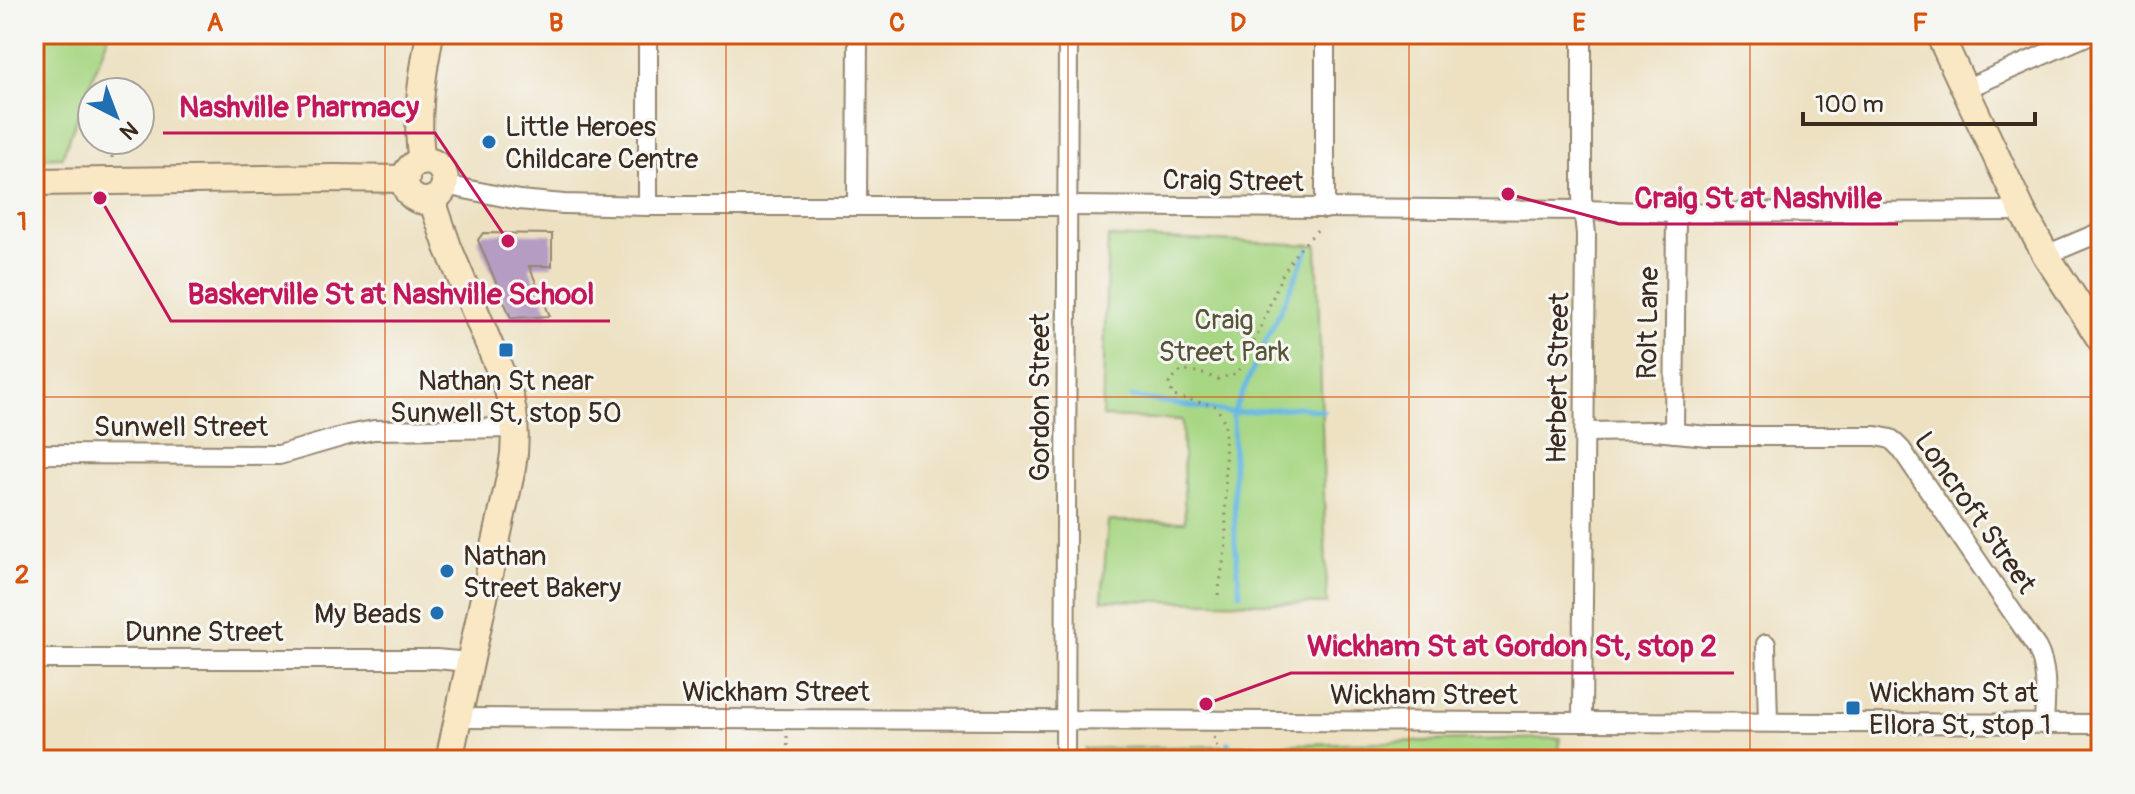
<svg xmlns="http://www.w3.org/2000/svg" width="2135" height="794" font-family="Pangolin,sans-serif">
  <rect width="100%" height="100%" fill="#f6f6f2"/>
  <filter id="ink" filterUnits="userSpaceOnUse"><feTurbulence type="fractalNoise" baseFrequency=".0125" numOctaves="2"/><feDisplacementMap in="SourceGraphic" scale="16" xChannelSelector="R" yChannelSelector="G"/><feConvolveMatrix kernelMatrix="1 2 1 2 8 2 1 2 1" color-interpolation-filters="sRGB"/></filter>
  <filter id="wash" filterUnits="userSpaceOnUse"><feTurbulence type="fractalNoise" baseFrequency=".006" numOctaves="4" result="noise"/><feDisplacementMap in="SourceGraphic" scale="32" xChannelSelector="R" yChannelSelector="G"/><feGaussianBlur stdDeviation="1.8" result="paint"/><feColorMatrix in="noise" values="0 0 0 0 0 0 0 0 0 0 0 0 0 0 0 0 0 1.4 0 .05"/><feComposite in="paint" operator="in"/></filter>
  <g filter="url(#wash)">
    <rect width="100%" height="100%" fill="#ede1c2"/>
    <g fill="#a8d784" stroke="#728051" stroke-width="2">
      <path d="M 34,34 L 109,34 L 62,157 L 34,158 Z"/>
      <path d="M 1108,237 L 1317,245 L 1327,604 L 1102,600 L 1108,521 L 1185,522 L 1182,420 L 1102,417 Z"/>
      <path d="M 1560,738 L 1558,760 L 1085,760 L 1085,749 Z"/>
    </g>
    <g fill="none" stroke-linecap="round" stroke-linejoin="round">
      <g stroke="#68b8e3" stroke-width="5">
        <path d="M 1132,397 L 1233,413 L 1298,407 L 1323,411"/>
        <path d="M 1240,593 L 1235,541 L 1233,413 L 1308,250"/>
        <path d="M 1229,743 L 1231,760"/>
      </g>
    </g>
    <g id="blocks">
      <path fill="#b59cc3" d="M 483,233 L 552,234 L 552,266 L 529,266 L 550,316 L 511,318 L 478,240 Z"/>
    </g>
  </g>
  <g filter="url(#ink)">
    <use href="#blocks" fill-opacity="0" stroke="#948670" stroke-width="2"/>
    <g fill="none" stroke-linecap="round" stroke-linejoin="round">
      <defs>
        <g id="street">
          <path d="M 648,34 L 648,206"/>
          <path d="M 1965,89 L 2091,34"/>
          <path d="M 445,185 L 519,200 L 564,204 L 648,206 L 1068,206 L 1583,210 L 1676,213 L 2022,211"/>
          <path d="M 857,206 L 858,34"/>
          <path d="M 1325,209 L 1325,34"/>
          <path d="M 2046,255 L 2101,232"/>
          <path d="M 1584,432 L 1654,431 L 1708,436 L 1876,436 L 1891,439 L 1901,449 L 2037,648 C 2049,671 2045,698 2044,724"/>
          <path d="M 1674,433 L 1676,213"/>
          <path d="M 34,454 L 279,455 L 348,435 L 374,430 L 516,428"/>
          <path d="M 1766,644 L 1768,722"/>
          <path d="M 34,659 L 436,659 L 469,662"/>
          <path d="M 458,718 L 2101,724"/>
          <path d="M 1582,722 L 1586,234 L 1582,197 L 1582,34"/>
          <path d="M 1065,760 L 1068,34"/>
        </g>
        <g id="secondary">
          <path d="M 1939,34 L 2022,211 L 2046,255 L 2101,340"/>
          <circle cx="425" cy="181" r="20"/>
          <path d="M 422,162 C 415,119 422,76 430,34"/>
          <path d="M 34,182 L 334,178 L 406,179"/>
          <path d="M 432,200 L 448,247 L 507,387 C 516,415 517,440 512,468 L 449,760"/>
        </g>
      </defs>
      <use href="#street" stroke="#948670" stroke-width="22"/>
      <use href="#secondary" stroke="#948670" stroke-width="30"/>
      <g stroke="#948670" stroke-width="3" stroke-dasharray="2 6" stroke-linecap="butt">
        <path d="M 112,140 L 112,160"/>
        <path d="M 1218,595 L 1226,545 L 1225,423 L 1216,406 L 1173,396 L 1169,383 L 1181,371 L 1198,372 L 1218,379 L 1237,373 L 1258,334 L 1281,277 L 1296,253 L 1321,226"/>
        <path d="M 787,736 L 788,760"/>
        <path d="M 1214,737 L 1221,760"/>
      </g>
      <use href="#street" stroke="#fff" stroke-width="18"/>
      <use href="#secondary" stroke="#fae7c3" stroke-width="26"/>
    </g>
  </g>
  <path fill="none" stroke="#d7540e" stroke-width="2" stroke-opacity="0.55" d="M 385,34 L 385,760M 726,34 L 726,760M 1068,34 L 1068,760M 1409,34 L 1409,760M 1750,34 L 1750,760M 34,397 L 2101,397"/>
  <g fill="#1f6fb2" stroke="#f6f6f2" stroke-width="3">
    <circle cx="489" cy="142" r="8"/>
    <rect x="498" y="342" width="16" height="16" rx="4"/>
    <circle cx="447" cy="571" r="8"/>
    <circle cx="437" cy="613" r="8"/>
    <rect x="1845" y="700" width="16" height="16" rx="4"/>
  </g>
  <g text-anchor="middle" stroke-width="6" stroke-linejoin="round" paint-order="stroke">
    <g font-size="28" fill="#3b2a1e" stroke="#f6f6f2" text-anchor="start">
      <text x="505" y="136">Little Heroes<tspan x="505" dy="32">Childcare Centre</tspan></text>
      <text x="506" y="390" text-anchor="middle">Nathan St near<tspan x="506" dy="32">Sunwell St, stop 50</tspan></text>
      <text x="463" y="565">Nathan<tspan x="463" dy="32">Street Bakery</tspan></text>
      <text x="421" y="623" text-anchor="end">My Beads</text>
      <text x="1869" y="702">Wickham St at<tspan x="1869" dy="32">Ellora St, stop 1</tspan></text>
    </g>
    <g font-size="28" fill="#3b2a1e" stroke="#f6f6f2">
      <text transform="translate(1233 180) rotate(1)" y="10">Craig Street</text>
      <text transform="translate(1647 323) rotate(-89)" y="10">Rolt Lane</text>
      <text transform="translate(1557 378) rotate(-89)" y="10">Herbert Street</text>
      <text transform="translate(1039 397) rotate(-90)" y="10">Gordon Street</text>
      <text x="181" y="436">Sunwell Street</text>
      <text transform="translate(1976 512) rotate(55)" y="10">Loncroft Street</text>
      <text x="204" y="641">Dunne Street</text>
      <text x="776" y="701">Wickham Street</text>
      <text x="1424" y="704">Wickham Street</text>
    </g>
    <g font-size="28" fill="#565538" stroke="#f6f6f2">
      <text x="1224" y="329">Craig<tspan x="1224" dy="32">Street Park</tspan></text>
    </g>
  </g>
  <path fill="none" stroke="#c2185b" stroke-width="3" d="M508 241L435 133H163M1508 194L1619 224H1898M100 198L171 321H610M1206 704L1291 673H1734"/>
  <g fill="#c2185b" stroke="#f6f6f2" stroke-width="3">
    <circle cx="508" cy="241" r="8"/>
    <circle cx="1508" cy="194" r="8"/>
    <circle cx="100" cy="198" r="8"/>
    <circle cx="1206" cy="704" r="8"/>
  </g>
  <g font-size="30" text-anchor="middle" font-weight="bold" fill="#c2185b" stroke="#f6f6f2" stroke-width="6" stroke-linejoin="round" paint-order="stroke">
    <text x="299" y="117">Nashville Pharmacy</text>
    <text x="1758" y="208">Craig St at Nashville</text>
    <text x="391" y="304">Baskerville St at Nashville School</text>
    <text x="1512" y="656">Wickham St at Gordon St, stop 2</text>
  </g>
  <rect width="2135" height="794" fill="none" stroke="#f6f6f2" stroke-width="88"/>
  <g transform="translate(116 116) rotate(138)"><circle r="38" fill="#f6f6f2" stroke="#aba49d" stroke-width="2"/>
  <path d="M0-6L14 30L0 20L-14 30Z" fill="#1f6fb2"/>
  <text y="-12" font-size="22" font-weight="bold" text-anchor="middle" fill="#3b2a1e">N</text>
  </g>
  <path d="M1803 112v12h232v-12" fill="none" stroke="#3b2a1e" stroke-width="4"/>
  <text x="1815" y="112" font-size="24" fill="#3b2a1e" stroke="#f6f6f2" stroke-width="6" paint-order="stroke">100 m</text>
  <rect x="44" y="44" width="2047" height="706" fill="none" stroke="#d7540e" stroke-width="3"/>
  <g font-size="26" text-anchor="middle" font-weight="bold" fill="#d7540e">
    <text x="215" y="31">A</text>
    <text x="556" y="31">B</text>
    <text x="897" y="31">C</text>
    <text x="1238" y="31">D</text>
    <text x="1579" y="31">E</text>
    <text x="1920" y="31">F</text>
    <text x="22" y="230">1</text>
    <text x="22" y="583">2</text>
  </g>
</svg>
